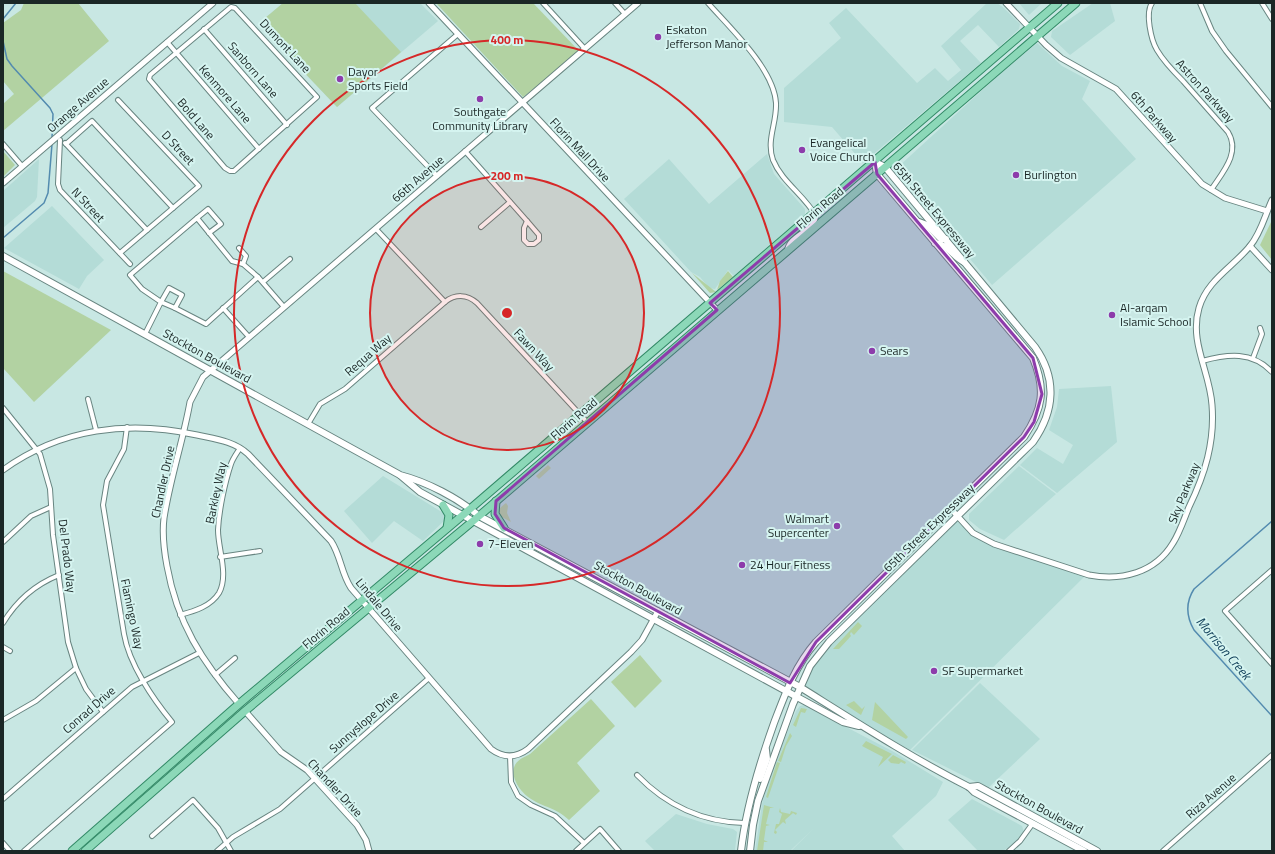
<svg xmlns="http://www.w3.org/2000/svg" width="1275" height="854" font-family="'Titillium Web',sans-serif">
  <rect width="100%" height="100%" fill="#c8e7e3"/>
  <g fill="#b4dcd7">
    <path d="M 283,3 L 420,3 L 438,21 L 337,107 L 258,24 Z"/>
    <path d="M 987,3 L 997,3 L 1004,8 L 1020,24 L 1019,29 L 999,47 L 978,25 L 960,41 L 981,63 L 863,163 L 832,127 L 784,122 L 784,88 L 841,38 L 829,23 L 846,8 L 917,83 L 935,68 L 948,81 L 961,70 L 941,46 Z"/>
    <path d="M 1019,3 L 1042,3 L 1029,15 Z"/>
    <path d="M 1093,3 L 1110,3 L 1115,21 L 1070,55 L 1051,37 L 1052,31 Z"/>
    <path d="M 1037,43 L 1062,66 L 1090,81 L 1082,99 L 1136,159 L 992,285 L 900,176 L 898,167 L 1002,72 Z"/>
    <path d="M 767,154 L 774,174 L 805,209 L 805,215 L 734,276 L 728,270 L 715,289 L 709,288 L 700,277 L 691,272 L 624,199 L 669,159 L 709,204 Z"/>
    <path d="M 39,159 L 37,197 L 35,201 L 3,228 L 3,191 Z"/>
    <path d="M 877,174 L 1027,351 L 1038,371 L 1042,394 L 1024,437 L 817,644 L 794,681 L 790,683 L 504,528 L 495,514 L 496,501 Z"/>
    <path d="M 52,206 L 104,260 L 87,276 L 79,289 L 4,248 Z"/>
    <path d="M 1111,386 L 1117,442 L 1057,493 L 1020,465 L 1037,448 L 1063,464 L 1073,445 L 1049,430 L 1057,407 L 1059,389 Z"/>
    <path d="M 1019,466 L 1056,494 L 1004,540 L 980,529 L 969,520 L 969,514 Z"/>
    <path d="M 383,476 L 445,514 L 446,519 L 423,541 L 394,521 L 372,543 L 344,511 Z"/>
    <path d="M 954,519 L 972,534 L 1004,550 L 1085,576 L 910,750 L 799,690 L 812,665 L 837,632 Z"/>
    <path d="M 980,683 L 1040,739 L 988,788 L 912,750 Z"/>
    <path d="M 804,705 L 894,752 L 943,782 L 936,796 L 892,836 L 905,851 L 791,851 L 813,829 L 790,851 L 755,851 L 762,804 L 771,772 L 796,711 L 800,706 Z"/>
    <path d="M 972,799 L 1022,826 L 1024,832 L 1015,843 L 1003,851 L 978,851 L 948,820 Z"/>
    <path d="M 676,814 L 707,824 L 733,829 L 737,832 L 735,851 L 655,851 L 645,841 Z"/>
  </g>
  <g fill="#b2d2a2">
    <path d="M 24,3 L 78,3 L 109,41 L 3,131 L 3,104 L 14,94 L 3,81 L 3,23 L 21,10 Z"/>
    <path d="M 283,3 L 355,3 L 401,52 L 337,107 L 258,24 Z"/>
    <path d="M 436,3 L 533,3 L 581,53 L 523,97 Z"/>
    <path d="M 3,151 L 15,165 L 3,177 Z"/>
    <path d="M 1272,220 L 1272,260 L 1260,245 Z"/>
    <path d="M 3,271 L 111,330 L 34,402 L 3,368 Z"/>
    <path d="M 728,271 L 733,277 L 717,290 L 720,281 Z"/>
    <path d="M 692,273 L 716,292 L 710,293 Z"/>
    <path d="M 548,465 L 551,468 L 539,479 L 536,476 Z"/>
    <path d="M 506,503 L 508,506 L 507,513 L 511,522 L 500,516 C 497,509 501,507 506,503 Z"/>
    <path d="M 858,622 L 862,626 L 854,635 L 851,632 L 850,634 L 851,636 L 839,649 L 833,649 Z"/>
    <path d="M 640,655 L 662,681 L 635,708 L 611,682 Z"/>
    <path d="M 591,699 L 615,726 L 577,763 L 600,791 L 569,820 C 555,807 545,808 531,799 C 521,793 509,777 515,765 C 518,759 525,757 530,754 Z"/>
    <path d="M 854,701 L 862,709 L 865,706 L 861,715 L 846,705 Z"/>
    <path d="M 875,702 L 908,737 L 906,739 L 872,720 Z"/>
    <path d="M 801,708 L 807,709 L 805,713 L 801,712 L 796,727 L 793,725 Z"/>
    <path d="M 790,733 L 792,736 L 786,746 L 781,762 L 778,761 Z"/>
    <path d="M 866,741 L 892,754 L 878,767 L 883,757 L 862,746 Z"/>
    <path d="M 893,755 L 906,762 L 905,764 L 901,762 L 899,764 L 891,763 L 888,760 Z"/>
    <path d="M 777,762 L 780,763 L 768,798 L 766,797 Z"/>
    <path d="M 764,805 L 774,808 L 770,808 L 766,824 L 770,825 L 766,826 L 764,840 L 768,842 L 764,842 L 763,851 L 757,851 Z"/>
    <path d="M 780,808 L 781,812 L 790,814 L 791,811 L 797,813 L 796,815 L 793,813 L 785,820 L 786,824 L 783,822 L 775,830 L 777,832 L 776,834 L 774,833 L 776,824 L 779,824 L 782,814 L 779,812 Z"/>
  </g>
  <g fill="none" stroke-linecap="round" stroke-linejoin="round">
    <g stroke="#538baf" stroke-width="1.5">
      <path d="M 3,19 L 16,3"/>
      <path d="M 3,41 L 7,59 L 12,66 L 50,108 L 53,114 L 52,138"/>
      <path d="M 3,238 L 44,203 L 48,193 L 52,144"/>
      <path d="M 1272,521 L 1194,589 C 1185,603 1186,616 1194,630 L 1272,716"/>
    </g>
    <defs>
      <g id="minor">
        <path d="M 543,3 L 585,49"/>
        <path d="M 615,3 L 625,14"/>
        <path d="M 708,3 C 730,28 774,69 776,103 C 777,123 766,140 773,160 C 782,182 804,195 816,216 C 815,231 788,235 787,251"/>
        <path d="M 1152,3 C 1145,13 1151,40 1157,50 C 1164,62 1174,72 1183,81 C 1198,98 1213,115 1228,132 C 1241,153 1222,173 1211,190"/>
        <path d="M 1200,3 L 1212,31 L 1226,51 L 1272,107"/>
        <path d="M 1262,3 L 1272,19"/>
        <path d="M 231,7 L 235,8 L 317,97 L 234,171 L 230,171 L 225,168 L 149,79 L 150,75 Z"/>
        <path d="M 204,29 L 287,125"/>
        <path d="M 167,42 L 259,149"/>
        <path d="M 118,100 L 199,186 L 120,253"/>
        <path d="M 60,140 L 58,184 L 60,190 L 130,264"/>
        <path d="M 65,143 L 147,230"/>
        <path d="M 3,144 L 22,166"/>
        <path d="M 66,144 L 92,121 L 173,208"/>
        <path d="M 465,151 L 527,221"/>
        <path d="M 437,176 L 372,108 L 458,34"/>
        <path d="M 197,218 L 208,209 L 221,224 L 209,233"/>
        <path d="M 527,221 L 539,235 L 539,240 L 534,244 L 528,244 L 524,240 L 524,228 Z"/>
        <path d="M 481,227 L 510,202"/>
        <path d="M 376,229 L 445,302"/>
        <path d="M 243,264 L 258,277"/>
        <path d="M 263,282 L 290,259"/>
        <path d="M 169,288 L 182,295 L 175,308 L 161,302 Z"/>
        <path d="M 175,308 L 206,324 L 258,277 L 284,307"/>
        <path d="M 223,308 L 249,337"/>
        <path d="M 145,334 L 161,302 L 142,289 L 130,275 L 197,218 L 232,261 L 243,264 L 246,256 L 239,248"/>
        <path d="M 1253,358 L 1262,334 L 1260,328"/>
        <path d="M 1202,361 C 1228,354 1252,351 1272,372"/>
        <path d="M 88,399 L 96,430"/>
        <path d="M 3,408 L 40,454 L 50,489 L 53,535 L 68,642 L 76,668 L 86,689 L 103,712"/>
        <path d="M 308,424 L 320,404 L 345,389 L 445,302 C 455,294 467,294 477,303 L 587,422"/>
        <path d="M 3,542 L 31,516 L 51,507"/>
        <path d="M 220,557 L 260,551"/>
        <path d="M 1272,570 L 1225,611 L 1272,664"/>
        <path d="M 180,615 C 195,611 211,606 219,593 C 229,575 218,549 218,530 C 219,510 225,482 231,464 C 233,458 237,453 240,448"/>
        <path d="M 3,623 C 17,600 34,585 59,575"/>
        <path d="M 3,647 L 10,651"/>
        <path d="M 215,675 L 235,658"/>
        <path d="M 3,720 L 36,701 L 76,668"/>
        <path d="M 510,756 L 511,782 L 518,796 L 531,805 L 555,816 L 584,843"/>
        <path d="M 637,775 C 667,806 702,822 744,823"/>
        <path d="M 3,799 L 132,687 L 199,653"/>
        <path d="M 152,836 L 193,800 L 218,828 L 231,851"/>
        <path d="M 3,843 L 10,851"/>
        <path d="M 24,851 L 172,722 C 153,699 129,664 124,634 L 103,505 L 107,481 L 124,449 L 127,427"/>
        <path d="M 217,851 L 233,837 L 280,809 L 429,678"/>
        <path d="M 576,851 L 600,829 L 619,851"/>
        <path d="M 1009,851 L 1020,841 L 1033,823"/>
        <path d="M 1163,851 L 1272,755"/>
      </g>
      <g id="tertiary">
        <path d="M 429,3 L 717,310"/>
        <path d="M 1006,3 L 1046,45 L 1061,58 L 1116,89 L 1202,184 L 1225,198 L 1267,211"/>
        <path d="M 3,183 L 213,3"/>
        <path d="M 1250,246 L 1272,270"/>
        <path d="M 3,470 C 61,428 129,420 197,435 C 215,439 234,441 248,454 L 331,541 C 341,556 341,573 351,588 L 491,749 C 503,758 516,758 528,749 L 631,652 L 642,640 L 658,611"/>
        <path d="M 951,509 L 973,533 L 994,544 L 1089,575 C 1122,581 1155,573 1173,543 C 1180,532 1184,519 1189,507 C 1205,474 1215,442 1212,405 C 1210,372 1189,342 1199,308 C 1207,280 1233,267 1250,246 C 1261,233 1265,215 1272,200"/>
        <path d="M 239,704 C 202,662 177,622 167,566 C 164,550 162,534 164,518 C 170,479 183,441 190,402 L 203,377 L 638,3"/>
        <path d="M 245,711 L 281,752 L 307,770 L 357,825 L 366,840 L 369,851"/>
      </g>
      <g id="secondary">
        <path d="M 919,222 L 927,225 L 941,239 L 946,239"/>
        <path d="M 935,243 C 948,244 953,257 964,262"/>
        <path d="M 3,256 L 400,475 C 427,482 458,498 479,516 L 800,687 C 856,722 910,757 969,787 L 974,792 L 1084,851"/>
        <path d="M 401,476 L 420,492 L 843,722 L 859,726"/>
        <path d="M 760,779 L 767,759 L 766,750"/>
        <path d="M 969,787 L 978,786 L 1097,851"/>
        <path d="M 741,851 C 746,807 759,765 774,723 C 785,694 795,666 816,642 L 1024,437 C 1043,409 1046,389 1033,358 L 877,174 L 875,162"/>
        <path d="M 750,851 L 753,825 L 758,801 L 793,704 L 810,666 L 829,642 L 1033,442 C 1055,411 1057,378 1035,347 L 885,167 L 875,162"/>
      </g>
      <g id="primary">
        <path d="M 496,501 L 495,514 L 504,528"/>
        <path d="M 443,505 L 449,515 L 447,528"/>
        <path d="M 72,851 L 239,704 L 463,515 L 1058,3"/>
        <path d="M 85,851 L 245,711 L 479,516 L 1076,3"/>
      </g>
    </defs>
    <use href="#minor" stroke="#688581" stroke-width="6"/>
    <use href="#tertiary" stroke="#688581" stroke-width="7"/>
    <use href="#secondary" stroke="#688581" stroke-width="8"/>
    <use href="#primary" stroke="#328966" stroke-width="9"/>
    <use href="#minor" stroke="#fff" stroke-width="4"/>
    <use href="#tertiary" stroke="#fff" stroke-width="5"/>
    <use href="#secondary" stroke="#fff" stroke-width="6"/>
    <use href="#primary" stroke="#8cd8b8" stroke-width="7"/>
  </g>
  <path fill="#8d3cab" fill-opacity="0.2" stroke="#8d3cab" stroke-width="3" stroke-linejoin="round" d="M 875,162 L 877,174 L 1033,358 L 1042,394 L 1034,422 L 1024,437 L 816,642 L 790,683 L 504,528 L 495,514 L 496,501 L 717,310 L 710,303 Z"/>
  <circle cx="507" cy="313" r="137" fill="#d62828" fill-opacity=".12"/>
  <g fill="none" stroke="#d62828" stroke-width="2">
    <circle cx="507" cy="313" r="137"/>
    <circle cx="507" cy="313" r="273"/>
  </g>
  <g fill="#8d3cab" stroke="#d5f4f0" stroke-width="1.5">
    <circle cx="658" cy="37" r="4"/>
    <circle cx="340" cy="79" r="4"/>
    <circle cx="480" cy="99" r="4"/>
    <circle cx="802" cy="150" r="4"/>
    <circle cx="1016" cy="175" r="4"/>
    <circle cx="1112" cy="315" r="4"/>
    <circle cx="872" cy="351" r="4"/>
    <circle cx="837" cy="526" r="4"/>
    <circle cx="480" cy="544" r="4"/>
    <circle cx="742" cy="565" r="4"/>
    <circle cx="934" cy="671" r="4"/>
  </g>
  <g text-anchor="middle" stroke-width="4" stroke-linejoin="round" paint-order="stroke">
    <g font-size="12" fill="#1b2726" stroke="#d5f4f0" text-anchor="start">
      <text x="666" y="34">Eskaton<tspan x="666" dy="14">Jefferson Manor</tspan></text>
      <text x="348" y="76">Dayor<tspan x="348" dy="14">Sports Field</tspan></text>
      <text x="480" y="116" text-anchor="middle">Southgate<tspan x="480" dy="14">Community Library</tspan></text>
      <text x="810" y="147">Evangelical<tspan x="810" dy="14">Voice Church</tspan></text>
      <text x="1024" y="179">Burlington</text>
      <text x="1120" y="312">Al-arqam<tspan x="1120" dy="14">Islamic School</tspan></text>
      <text x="880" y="355">Sears</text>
      <text x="829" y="523" text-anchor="end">Walmart<tspan x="829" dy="14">Supercenter</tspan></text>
      <text x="488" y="548">7-Eleven</text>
      <text x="750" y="569">24 Hour Fitness</text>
      <text x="942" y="675">SF Supermarket</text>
    </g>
    <g font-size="12" fill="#1b2726" stroke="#d5f4f0">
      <text transform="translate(285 46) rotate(47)" y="4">Dumont Lane</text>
      <text transform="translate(253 70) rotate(49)" y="4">Sanborn Lane</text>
      <text transform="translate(1205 91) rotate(48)" y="4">Astron Parkway</text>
      <text transform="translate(225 94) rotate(49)" y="4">Kenmore Lane</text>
      <text transform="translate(78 105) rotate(-41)" y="4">Orange Avenue</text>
      <text transform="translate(1154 117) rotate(49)" y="4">6th Parkway</text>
      <text transform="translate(196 119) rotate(49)" y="4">Bold Lane</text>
      <text transform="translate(178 148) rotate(47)" y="4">D Street</text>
      <text transform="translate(580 150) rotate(47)" y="4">Florin Mall Drive</text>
      <text transform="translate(418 179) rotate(-41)" y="4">66th Avenue</text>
      <text transform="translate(88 205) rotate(47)" y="4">N Street</text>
      <text transform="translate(820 208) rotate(-40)" y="4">Florin Road</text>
      <text transform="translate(934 210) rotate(50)" y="4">65th Street Expressway</text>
      <text transform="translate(534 350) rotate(47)" y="4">Fawn Way</text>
      <text transform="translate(368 355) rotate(-41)" y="4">Requa Way</text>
      <text transform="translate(207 356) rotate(29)" y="4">Stockton Boulevard</text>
      <text transform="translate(574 419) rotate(-41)" y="4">Florin Road</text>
      <text transform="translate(163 482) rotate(-78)" y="4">Chandler Drive</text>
      <text transform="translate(216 493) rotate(-78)" y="4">Barkley Way</text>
      <text transform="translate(1184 493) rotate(-68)" y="4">Sky Parkway</text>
      <text transform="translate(929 528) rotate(-44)" y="4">65th Street Expressway</text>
      <text transform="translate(67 556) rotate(83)" y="4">Del Prado Way</text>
      <text transform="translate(638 588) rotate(29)" y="4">Stockton Boulevard</text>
      <text transform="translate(379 605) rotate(50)" y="4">Lindale Drive</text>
      <text transform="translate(132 614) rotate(78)" y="4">Flamingo Way</text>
      <text transform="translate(326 628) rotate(-40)" y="4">Florin Road</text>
      <text transform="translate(89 710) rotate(-41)" y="4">Conrad Drive</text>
      <text transform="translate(364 722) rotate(-41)" y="4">Sunnyslope Drive</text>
      <text transform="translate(335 788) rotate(47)" y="4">Chandler Drive</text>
      <text transform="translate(1211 796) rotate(-41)" y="4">Riza Avenue</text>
      <text transform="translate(1039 807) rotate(29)" y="4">Stockton Boulevard</text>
    </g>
    <g font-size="13" font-style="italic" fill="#12405a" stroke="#d5f4f0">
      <text transform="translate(1224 648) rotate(50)" y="5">Morrison Creek</text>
    </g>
  </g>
  <circle cx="507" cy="313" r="6" fill="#d62828" stroke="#d5f4f0" stroke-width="2"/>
  <g font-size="12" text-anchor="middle" font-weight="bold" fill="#d62828" stroke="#d5f4f0" stroke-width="4" stroke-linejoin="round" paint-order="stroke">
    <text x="507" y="44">400 m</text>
    <text x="507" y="180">200 m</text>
  </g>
  <rect width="1275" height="854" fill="none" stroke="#1b2726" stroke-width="8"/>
</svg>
